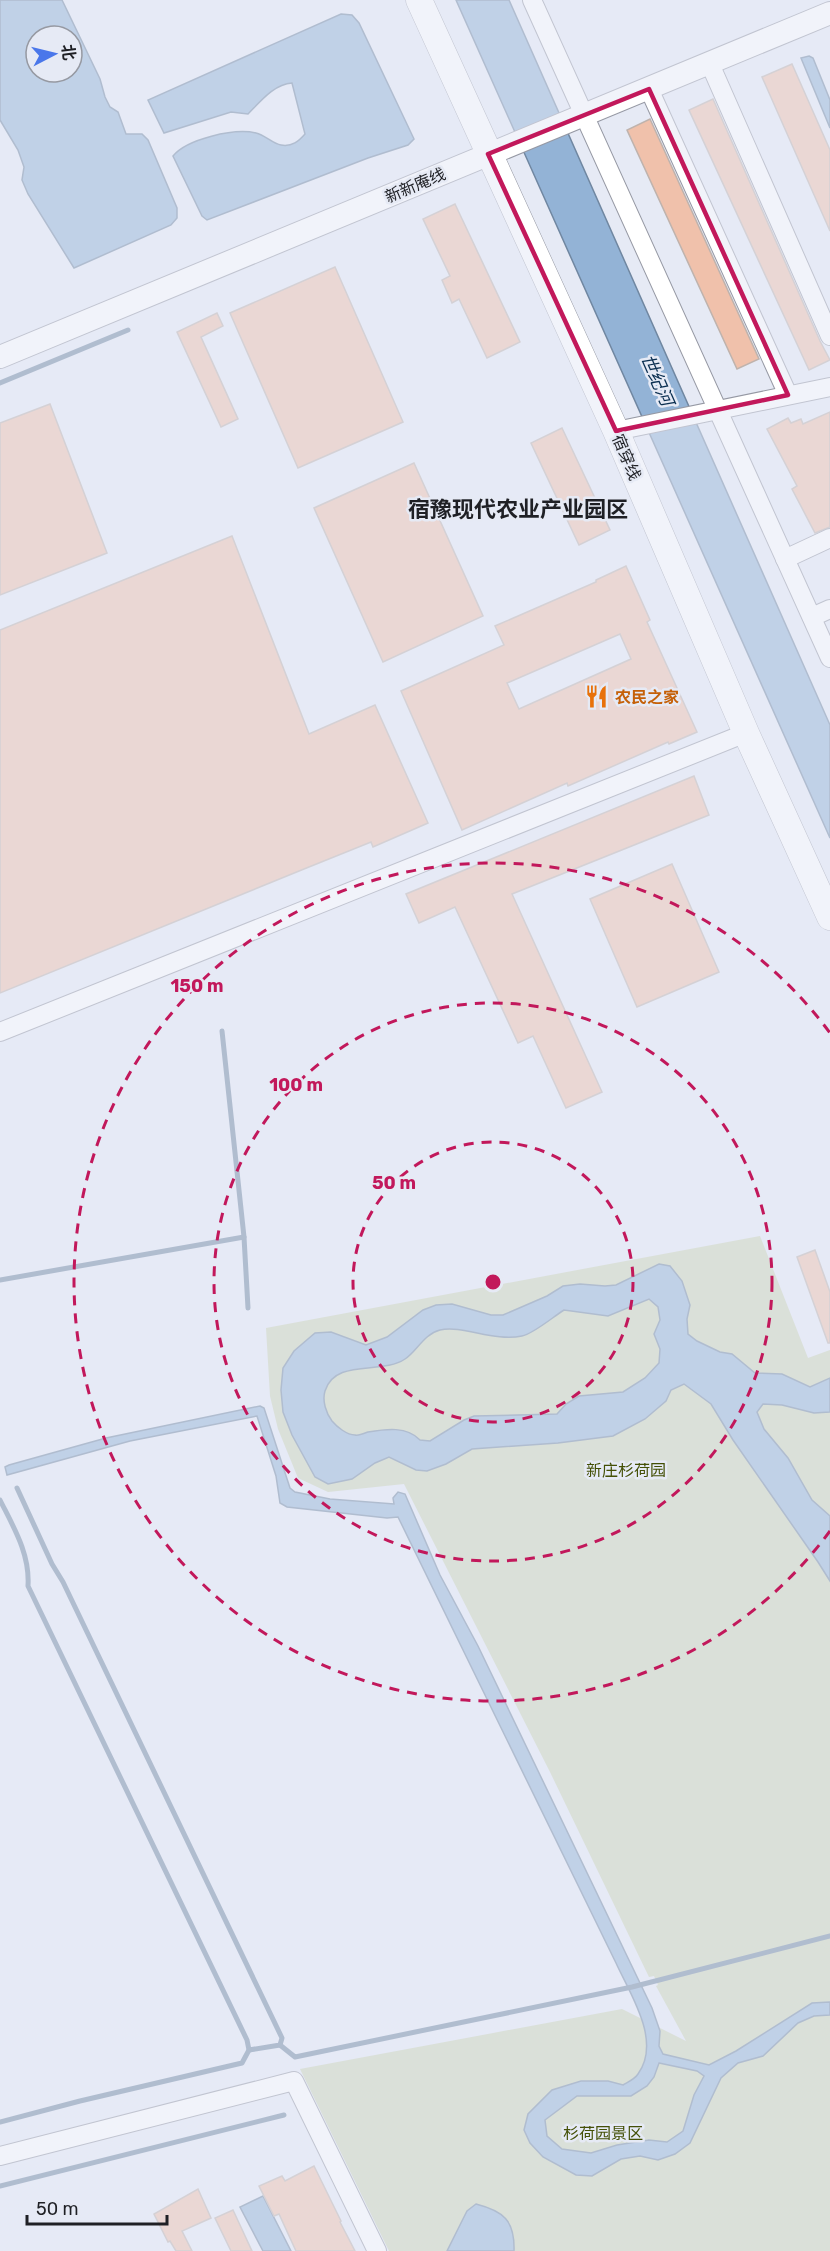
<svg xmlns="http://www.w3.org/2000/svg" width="830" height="2251" font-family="Rubik,'Noto Sans SC',sans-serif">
  <rect width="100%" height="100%" fill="#e6eaf5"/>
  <path fill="#ccd5b6" d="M 760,1236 L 808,1358 L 830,1350 L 830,2251 L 389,2251 L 300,2069 L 622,2009 L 686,2041 L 656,1986 L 658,1985 L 654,1976 L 649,1977 L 550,1772 L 404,1484 L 328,1492 L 298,1478 L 278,1429 L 270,1396 L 266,1328 Z"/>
  <g fill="#93b3d6" stroke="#7087a1" stroke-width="1.5" fill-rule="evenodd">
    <path d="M 0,0 L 62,0 L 100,79 L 105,97 L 110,107 L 118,112 L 126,134 L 142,134 L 148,140 L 177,208 L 177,218 L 171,225 L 74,268 L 28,194 L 22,180 L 24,167 L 18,150 L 0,120 ZM 36,36 L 72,36 L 72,72 L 36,72 Z"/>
    <path d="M 456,0 L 509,0 L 830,725 L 830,838 Z"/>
    <path d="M 341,14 L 352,15 L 359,23 L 414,139 L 408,145 L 368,158 L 207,220 L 202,216 L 173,156 C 187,139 234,128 256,133 C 265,135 273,144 281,145 C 292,147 299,141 305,134 L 292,83 C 274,84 260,102 248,114 L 231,112 L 164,133 L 148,100 Z"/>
    <path d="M 809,56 L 813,58 L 830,100 L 830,128 L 801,58 Z"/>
    <path d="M 659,1264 L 670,1266 L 682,1281 L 690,1305 L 687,1319 L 688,1334 L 697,1341 L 720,1352 L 732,1354 L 755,1373 L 782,1374 L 810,1387 L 830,1378 L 830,1412 L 814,1413 L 782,1405 L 763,1404 L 757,1412 L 764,1429 L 788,1458 L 812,1500 L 830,1516 L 830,1581 L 818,1562 L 733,1440 L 711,1404 L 684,1384 L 671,1390 L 666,1401 L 645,1419 L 613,1436 L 558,1443 L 472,1449 L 446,1464 L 427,1471 L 416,1470 L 389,1457 L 375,1463 L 352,1479 L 328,1484 L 315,1477 L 292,1435 L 283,1412 L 281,1390 L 283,1368 L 294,1351 L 315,1333 L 331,1332 L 366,1345 L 387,1337 L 423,1310 L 436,1305 L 452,1304 L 491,1315 L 503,1315 L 547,1296 L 563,1286 L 580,1284 L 605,1286 L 616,1285 ZM 649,1299 L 658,1307 L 660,1320 L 654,1334 L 660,1349 L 659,1363 L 645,1378 L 623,1392 L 579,1396 L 566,1404 L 557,1414 L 474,1416 L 464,1420 L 430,1441 L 420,1440 C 407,1426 386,1429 368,1432 C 365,1433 359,1436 355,1435 C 347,1435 337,1427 332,1421 C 326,1413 322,1401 325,1391 C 335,1358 382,1375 405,1359 C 417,1351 424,1334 440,1330 C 463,1325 494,1342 522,1336 C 533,1334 553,1317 564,1310 L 608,1316 Z"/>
    <path d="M 260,1406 L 264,1408 L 290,1488 L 295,1492 L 330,1499 L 394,1504 L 393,1498 L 398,1492 L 405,1494 L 440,1575 L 478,1646 L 652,2008 L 660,2031 L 659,2046 L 663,2054 L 709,2065 L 736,2051 L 812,2003 L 830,2002 L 830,2015 L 814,2016 L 798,2023 L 763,2056 L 738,2063 L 721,2078 L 690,2143 L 675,2154 L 658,2160 L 640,2156 L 621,2159 L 592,2176 L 576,2175 L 543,2157 L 530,2143 L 524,2130 L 528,2114 L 552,2090 L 581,2081 L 608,2081 L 623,2085 C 628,2082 635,2079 638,2074 C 662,2041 630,1994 616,1963 L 398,1517 L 387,1518 L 287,1507 L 280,1503 L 276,1476 L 257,1416 L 130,1441 L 7,1475 L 5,1467 L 9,1465 L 106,1438 ZM 659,2063 L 697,2071 L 704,2076 L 694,2095 L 683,2131 L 667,2142 L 649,2140 L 617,2145 L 591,2153 L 562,2149 L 547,2136 L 545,2120 L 577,2096 L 631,2096 L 647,2086 L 654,2077 Z"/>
    <path d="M 263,2196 L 291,2251 L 263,2251 L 240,2207 Z"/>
    <path d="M 476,2204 C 503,2211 515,2220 514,2251 L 447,2251 L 467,2211 Z"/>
  </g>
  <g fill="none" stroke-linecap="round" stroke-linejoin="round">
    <g stroke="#7087a1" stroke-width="5">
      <path d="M 0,383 L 128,330"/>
      <path d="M 222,1031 L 244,1237 L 248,1308"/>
      <path d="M 0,1280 L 244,1237"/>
      <path d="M 17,1488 L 52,1564 L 63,1582 L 282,2038 L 280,2045 L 249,2050"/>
      <path d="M 0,1500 C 14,1528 30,1554 28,1586 L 247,2040 L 249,2050 L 242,2063 L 80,2101 L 0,2122"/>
      <path d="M 280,2045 L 295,2057 L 632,1987 L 830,1936"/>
      <path d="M 0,2186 L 284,2115"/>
    </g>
  </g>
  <g fill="#f0c1ab" stroke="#bfb3ad" stroke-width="1.5" fill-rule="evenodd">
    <path d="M 792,64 L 830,150 L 830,231 L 762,77 Z"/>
    <path d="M 713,99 L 820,341 L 830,360 L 809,370 L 689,110 Z"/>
    <path d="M 650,119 L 759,359 L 737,369 L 627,130 Z"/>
    <path d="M 455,204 L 520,342 L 487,358 L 459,299 L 452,303 L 442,280 L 450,276 L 423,219 Z"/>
    <path d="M 335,267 L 403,422 L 298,468 L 230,313 Z"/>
    <path d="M 217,313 L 223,326 L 201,337 L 238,419 L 221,427 L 177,332 Z"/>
    <path d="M 50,404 L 107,553 L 0,595 L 0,423 Z"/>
    <path d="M 830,412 L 830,527 L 815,533 L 792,489 L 797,486 L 767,429 L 788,418 L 791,423 L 801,419 L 803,424 Z"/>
    <path d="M 562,428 L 610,530 L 579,545 L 531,443 Z"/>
    <path d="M 414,463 L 483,616 L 383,662 L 314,508 Z"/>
    <path d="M 232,536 L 309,734 L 375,705 L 428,823 L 373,847 L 371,842 L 304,869 L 0,993 L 0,630 Z"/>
    <path d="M 626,566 L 650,620 L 647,622 L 697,732 L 669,744 L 668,742 L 568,786 L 567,783 L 462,830 L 401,691 L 504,645 L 495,626 L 596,582 L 596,580 ZM 620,634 L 631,659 L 519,709 L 507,683 Z"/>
    <path d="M 694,776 L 709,815 L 512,894 L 602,1092 L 566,1108 L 533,1036 L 518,1043 L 455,907 L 419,923 L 406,894 Z"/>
    <path d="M 672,864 L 719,972 L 637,1007 L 590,899 Z"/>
    <path d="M 815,1250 L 830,1292 L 830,1343 L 828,1343 L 797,1257 Z"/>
    <path d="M 314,2166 L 341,2221 L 340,2222 L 355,2251 L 296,2251 L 279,2214 L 274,2216 L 259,2186 L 282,2176 L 285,2181 Z"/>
    <path d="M 198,2189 L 211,2218 L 182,2231 L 192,2251 L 176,2251 L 170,2241 L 168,2242 L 154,2214 Z"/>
    <path d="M 233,2210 L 252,2251 L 231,2251 L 215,2218 Z"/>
  </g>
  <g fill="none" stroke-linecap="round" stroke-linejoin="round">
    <defs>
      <g id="minor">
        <path d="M 532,0 L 830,658"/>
        <path d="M 710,64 L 830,336"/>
        <path d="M 649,89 L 788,395"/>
        <path d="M 616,431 L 830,387"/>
        <path d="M 785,559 L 830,538"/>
        <path d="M 812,617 L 830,609"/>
        <path d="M 0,1032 L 746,733"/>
        <path d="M 0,2156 L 294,2081 L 377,2251"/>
      </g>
      <path id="tertiary" d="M 0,357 L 830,13"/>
      <path id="secondary" d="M 419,0 L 616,431 L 746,733 L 830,917"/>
    </defs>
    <use href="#minor" stroke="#9699a4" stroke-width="20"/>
    <use href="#tertiary" stroke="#9699a4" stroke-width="24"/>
    <use href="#secondary" stroke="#9699a4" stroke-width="27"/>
    <use href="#minor" stroke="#fff" stroke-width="18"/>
    <use href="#tertiary" stroke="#fff" stroke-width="22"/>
    <use href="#secondary" stroke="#fff" stroke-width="26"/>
  </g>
  <path d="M0 0H830V2251H0ZM 649,89 L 788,395 L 616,431 L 488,154 Z" fill="#e6eaf5" fill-opacity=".55" fill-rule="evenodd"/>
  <path fill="none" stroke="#c2185b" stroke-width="4.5" stroke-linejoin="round" d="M 649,89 L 788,395 L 616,431 L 488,154 Z"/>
  <g fill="none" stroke="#c2185b" stroke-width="3" stroke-dasharray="10 8">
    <circle cx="493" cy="1282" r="140"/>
    <circle cx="493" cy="1282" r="279"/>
    <path d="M830 1531A419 419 0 1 1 830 1033"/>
  </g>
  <defs>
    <symbol id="restaurant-bare" viewBox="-9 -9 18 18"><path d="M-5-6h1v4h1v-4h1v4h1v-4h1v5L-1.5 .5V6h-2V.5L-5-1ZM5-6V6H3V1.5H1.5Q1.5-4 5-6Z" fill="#e8710a" stroke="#e6eaf5" stroke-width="2.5" paint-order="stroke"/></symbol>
  </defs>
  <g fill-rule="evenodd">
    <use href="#restaurant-bare" x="580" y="680" width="33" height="33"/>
  </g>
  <g text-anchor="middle" stroke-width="5" stroke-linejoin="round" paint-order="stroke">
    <g font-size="16" fill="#1f2025" stroke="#e6eaf5">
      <text transform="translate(415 185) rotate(-23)" y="6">新新庵线</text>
      <text transform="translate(627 457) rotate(67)" y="6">宿穿线</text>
    </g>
    <g font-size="16" font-weight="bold" fill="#c56008" stroke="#e6eaf5" text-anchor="start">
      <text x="615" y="703">农民之家</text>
    </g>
    <g font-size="16" fill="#445007" stroke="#e6eaf5">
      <text x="626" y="1476">新庄杉荷园</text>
      <text x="603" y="2139">杉荷园景区</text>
    </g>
    <g font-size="18" font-style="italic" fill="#0b2f51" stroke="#e6eaf5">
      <text transform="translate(657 380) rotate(66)" y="6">世纪河</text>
    </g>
    <g font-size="22" font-weight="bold" fill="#1f2025" stroke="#e6eaf5">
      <text x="518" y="517">宿豫现代农业产业园区</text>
    </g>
  </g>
  <circle cx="493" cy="1282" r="9" fill="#c2185b" stroke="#e6eaf5" stroke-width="3"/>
  <g font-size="18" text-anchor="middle" font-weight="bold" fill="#c2185b" stroke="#e6eaf5" stroke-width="5" stroke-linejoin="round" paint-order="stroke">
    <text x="197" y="992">150 m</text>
    <text x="296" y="1091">100 m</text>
    <text x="394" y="1189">50 m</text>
  </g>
  <g transform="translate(54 54) rotate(83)"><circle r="28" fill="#e6eaf5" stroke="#9699a2" stroke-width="1.5"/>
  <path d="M0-4.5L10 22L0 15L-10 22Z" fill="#4a77ea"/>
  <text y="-9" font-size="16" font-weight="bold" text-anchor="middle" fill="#1f2025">北</text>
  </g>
  <path d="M27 2215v9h140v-9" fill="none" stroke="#1f2025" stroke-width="3"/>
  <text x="36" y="2215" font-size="18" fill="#1f2025" stroke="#e6eaf5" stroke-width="4.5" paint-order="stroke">50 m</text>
</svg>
